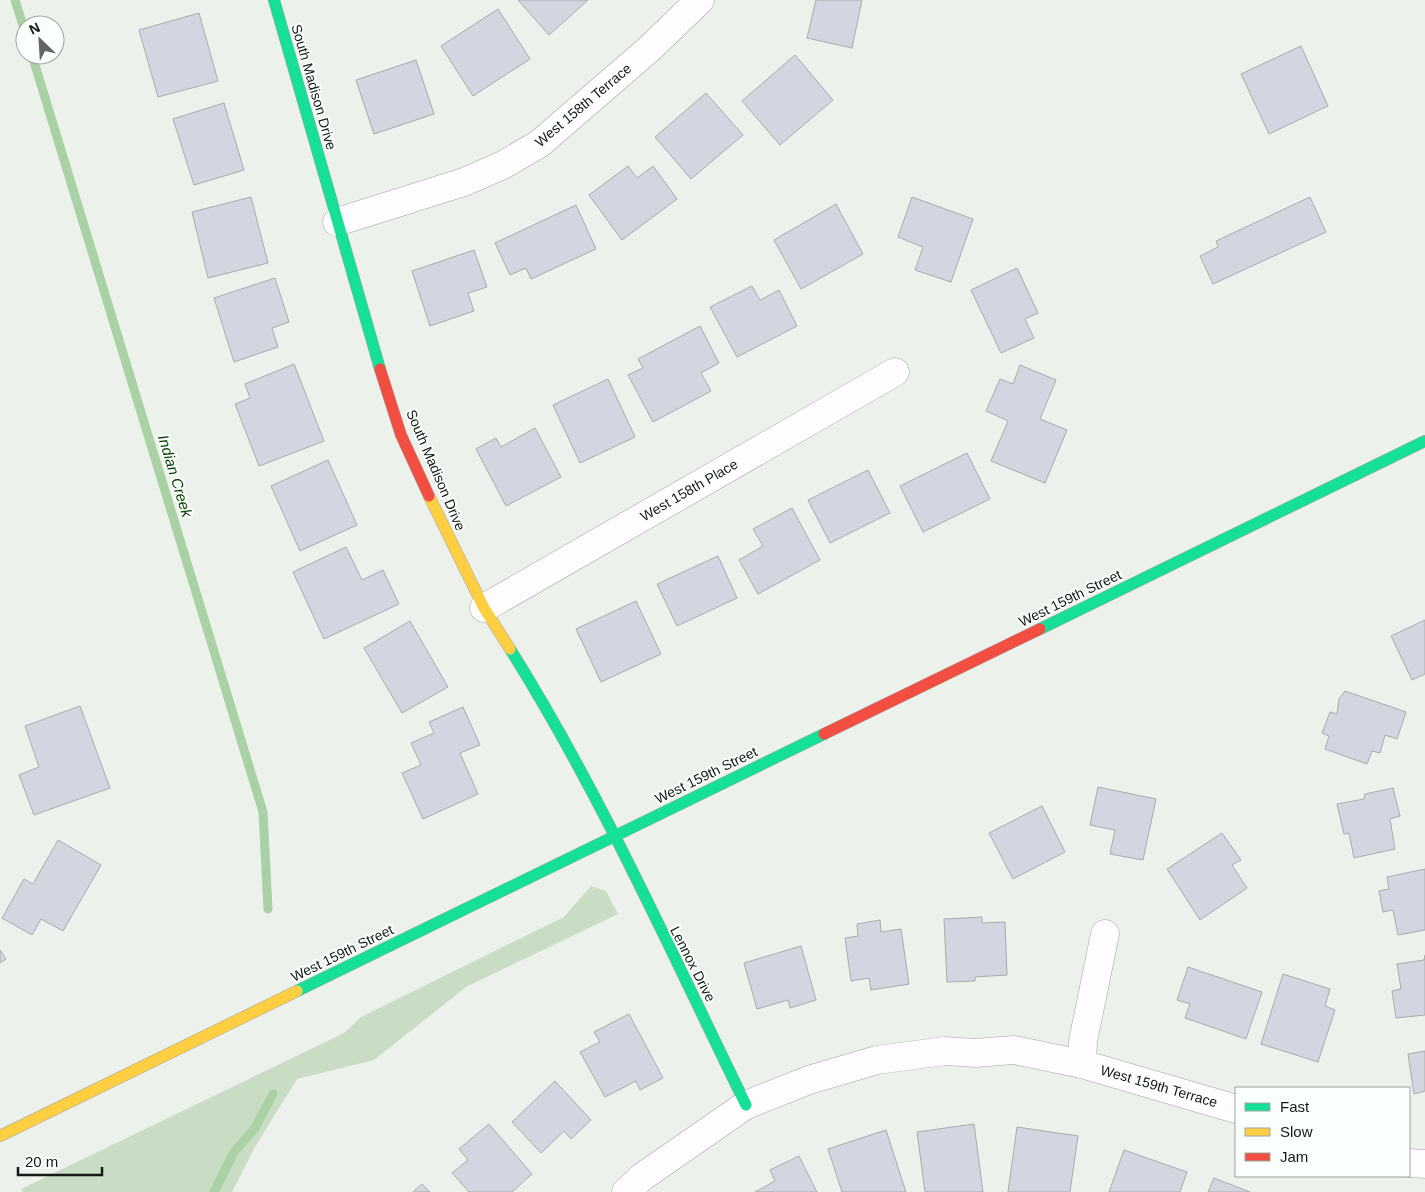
<svg xmlns="http://www.w3.org/2000/svg" width="1425" height="1192" font-family="Helvetica,sans-serif">
  <rect width="100%" height="100%" fill="#edf1ec"/>
  <path fill="#c8ddc4" d="M 591,886 L 606,891 L 618,914 L 466,987 L 374,1060 L 297,1079 L 255,1147 L 232,1192 L 23,1192 L 21,1189 L 344,1033 L 361,1017 L 564,917 Z"/>
  <g fill="none" stroke-linecap="round" stroke-linejoin="round">
    <g stroke="#aad1a5" stroke-width="9">
      <path d="M 15,0 L 25,32"/>
      <path d="M 32,55 L 263,812 L 268,909"/>
      <path d="M 214,1192 L 234,1152 L 255,1128 L 273,1094"/>
    </g>
  </g>
  <g fill="#d1d6e0" stroke="#a9abab">
    <path d="M 518,0 L 588,0 L 549,35 Z"/>
    <path d="M 816,0 L 862,0 L 852,48 L 807,38 Z"/>
    <path d="M 498,9 L 530,59 L 473,96 L 441,46 Z"/>
    <path d="M 199,13 L 218,81 L 158,97 L 139,30 Z"/>
    <path d="M 1301,46 L 1328,106 L 1269,134 L 1241,74 Z"/>
    <path d="M 795,55 L 833,100 L 780,145 L 742,101 Z"/>
    <path d="M 416,60 L 434,114 L 374,134 L 356,80 Z"/>
    <path d="M 706,93 L 743,135 L 691,179 L 655,137 Z"/>
    <path d="M 224,103 L 244,170 L 194,185 L 173,119 Z"/>
    <path d="M 628,166 L 637,178 L 653,166 L 677,199 L 622,240 L 589,195 Z"/>
    <path d="M 251,197 L 268,263 L 208,278 L 192,212 Z"/>
    <path d="M 912,197 L 973,219 L 951,282 L 915,270 L 923,247 L 898,237 Z"/>
    <path d="M 1310,197 L 1326,232 L 1213,284 L 1200,256 L 1218,247 L 1216,241 Z"/>
    <path d="M 836,204 L 863,254 L 801,289 L 774,240 Z"/>
    <path d="M 576,205 L 596,249 L 531,279 L 526,268 L 510,275 L 495,243 Z"/>
    <path d="M 474,250 L 487,287 L 468,293 L 474,311 L 430,326 L 412,271 Z"/>
    <path d="M 1017,268 L 1038,313 L 1025,319 L 1034,338 L 1001,353 L 971,290 Z"/>
    <path d="M 275,278 L 289,322 L 272,328 L 278,347 L 234,362 L 214,298 Z"/>
    <path d="M 752,286 L 760,300 L 779,290 L 797,326 L 737,357 L 710,307 Z"/>
    <path d="M 700,326 L 719,363 L 701,373 L 711,391 L 653,422 L 628,375 L 643,368 L 638,359 Z"/>
    <path d="M 294,364 L 324,441 L 259,466 L 235,404 L 250,398 L 245,384 Z"/>
    <path d="M 1020,365 L 1056,380 L 1040,419 L 1067,430 L 1045,483 L 991,461 L 1008,421 L 986,411 L 1000,379 L 1013,384 Z"/>
    <path d="M 608,379 L 635,437 L 580,463 L 553,405 Z"/>
    <path d="M 535,428 L 561,477 L 506,506 L 476,449 L 496,438 L 501,447 Z"/>
    <path d="M 967,453 L 990,499 L 923,532 L 900,486 Z"/>
    <path d="M 328,460 L 357,525 L 300,551 L 271,486 Z"/>
    <path d="M 868,470 L 890,513 L 830,543 L 808,500 Z"/>
    <path d="M 792,508 L 820,560 L 758,594 L 739,560 L 763,546 L 753,529 Z"/>
    <path d="M 346,547 L 362,580 L 383,570 L 399,604 L 324,639 L 293,572 Z"/>
    <path d="M 718,556 L 737,598 L 677,626 L 657,584 Z"/>
    <path d="M 636,601 L 661,654 L 601,682 L 576,629 Z"/>
    <path d="M 1425,620 L 1425,674 L 1412,680 L 1391,636 Z"/>
    <path d="M 410,621 L 448,687 L 402,713 L 364,648 Z"/>
    <path d="M 1345,691 L 1406,712 L 1397,739 L 1385,735 L 1380,753 L 1372,751 L 1367,764 L 1325,749 L 1329,736 L 1322,733 L 1330,712 L 1337,714 L 1339,699 Z"/>
    <path d="M 80,706 L 110,788 L 34,815 L 19,775 L 39,767 L 25,726 Z"/>
    <path d="M 463,707 L 480,745 L 460,753 L 478,794 L 423,819 L 402,773 L 421,765 L 411,743 L 434,733 L 429,722 Z"/>
    <path d="M 1098,787 L 1156,799 L 1143,860 L 1110,854 L 1115,830 L 1090,825 Z"/>
    <path d="M 1393,788 L 1400,816 L 1390,819 L 1395,849 L 1354,858 L 1349,833 L 1344,834 L 1337,804 L 1364,799 L 1365,794 Z"/>
    <path d="M 1042,806 L 1065,852 L 1013,879 L 989,833 Z"/>
    <path d="M 1222,833 L 1241,860 L 1232,865 L 1247,888 L 1200,920 L 1167,869 Z"/>
    <path d="M 58,840 L 101,865 L 63,931 L 41,919 L 32,935 L 2,918 L 24,879 L 33,884 Z"/>
    <path d="M 1425,869 L 1425,930 L 1398,935 L 1393,910 L 1383,912 L 1379,891 L 1389,889 L 1387,877 Z"/>
    <path d="M 982,917 L 982,923 L 1005,922 L 1007,975 L 975,977 L 975,981 L 947,982 L 944,919 Z"/>
    <path d="M 880,920 L 881,932 L 901,929 L 909,984 L 871,990 L 869,978 L 851,981 L 845,938 L 858,936 L 857,924 Z"/>
    <path d="M 801,946 L 816,1000 L 790,1008 L 788,1000 L 757,1009 L 744,963 Z"/>
    <path d="M 0,950 L 6,959 L 0,963 Z"/>
    <path d="M 1425,955 L 1425,1015 L 1396,1018 L 1392,991 L 1401,989 L 1397,964 L 1424,960 Z"/>
    <path d="M 1188,967 L 1262,992 L 1246,1039 L 1185,1018 L 1190,1004 L 1177,1000 Z"/>
    <path d="M 1283,974 L 1330,989 L 1325,1006 L 1335,1010 L 1318,1062 L 1261,1044 Z"/>
    <path d="M 629,1014 L 663,1078 L 640,1090 L 636,1081 L 605,1097 L 580,1052 L 600,1042 L 594,1032 Z"/>
    <path d="M 1425,1051 L 1425,1091 L 1414,1094 L 1408,1054 Z"/>
    <path d="M 555,1081 L 591,1120 L 571,1139 L 564,1131 L 541,1153 L 512,1122 Z"/>
    <path d="M 489,1124 L 532,1174 L 512,1192 L 469,1192 L 452,1173 L 468,1160 L 459,1149 Z"/>
    <path d="M 974,1124 L 983,1192 L 925,1192 L 917,1132 Z"/>
    <path d="M 1017,1127 L 1078,1136 L 1070,1192 L 1008,1192 Z"/>
    <path d="M 886,1130 L 906,1192 L 842,1192 L 828,1149 Z"/>
    <path d="M 1124,1150 L 1187,1172 L 1180,1192 L 1109,1192 Z"/>
    <path d="M 799,1156 L 817,1192 L 755,1192 L 775,1181 L 770,1170 Z"/>
    <path d="M 1214,1178 L 1250,1192 L 1208,1192 Z"/>
    <path d="M 422,1184 L 430,1192 L 413,1192 Z"/>
  </g>
  <g fill="none" stroke-linecap="round" stroke-linejoin="round">
    <defs>
      <g id="street">
        <path d="M 337,222 L 464,182 L 503,165 L 539,144 L 648,50 L 700,0"/>
        <path d="M 484,608 L 895,372"/>
        <path d="M 1082,1064 L 1083,1041 L 1105,934"/>
        <path d="M 1409,1163 L 1425,1164"/>
        <path d="M 626,1192 L 642,1177 L 746,1105 L 809,1080 L 877,1060 L 945,1051 L 975,1053 L 1014,1050 L 1082,1064 L 1236,1109"/>
      </g>
      <g id="fast">
        <path d="M 274,0 L 380,369"/>
        <path d="M 1040,629 L 1425,441"/>
        <path d="M 510,649 C 601,794 671,952 746,1105"/>
        <path d="M 297,991 L 824,734"/>
      </g>
      <g id="slow">
        <path d="M 429,496 L 484,608 L 510,649"/>
        <path d="M 0,1136 L 297,991"/>
      </g>
      <g id="jam">
        <path d="M 380,369 L 401,435 L 429,496"/>
        <path d="M 824,734 L 1040,629"/>
      </g>
    </defs>
    <use href="#street" stroke="#a2a5a2" stroke-width="29"/>
    <use href="#fast" stroke="#a2a5a2" stroke-width="12"/>
    <use href="#slow" stroke="#a2a5a2" stroke-width="12"/>
    <use href="#jam" stroke="#a2a5a2" stroke-width="12"/>
    <use href="#street" stroke="#fcfdfc" stroke-width="28"/>
    <use href="#fast" stroke="#16e098" stroke-width="11"/>
    <use href="#slow" stroke="#ffcf43" stroke-width="11"/>
    <use href="#jam" stroke="#f24e42" stroke-width="11"/>
  </g>
  <g text-anchor="middle" stroke-width="4" stroke-linejoin="round" paint-order="stroke">
    <g font-size="14" fill="#171916" stroke="#fbfffb">
      <text transform="translate(314 87) rotate(74)" y="5">South Madison Drive</text>
      <text transform="translate(583 105) rotate(-40)" y="5">West 158th Terrace</text>
      <text transform="translate(436 470) rotate(67)" y="5">South Madison Drive</text>
      <text transform="translate(689 490) rotate(-30)" y="5">West 158th Place</text>
      <text transform="translate(1070 598) rotate(-26)" y="5">West 159th Street</text>
      <text transform="translate(706 775) rotate(-26)" y="5">West 159th Street</text>
      <text transform="translate(342 953) rotate(-26)" y="5">West 159th Street</text>
      <text transform="translate(693 964) rotate(63)" y="5">Lennox Drive</text>
      <text transform="translate(1159 1086) rotate(16)" y="5">West 159th Terrace</text>
    </g>
    <g font-size="15" font-style="italic" fill="#063e01" stroke="#fbfffb">
      <text transform="translate(175 476) rotate(73)" y="5">Indian Creek</text>
    </g>
  </g>
  <rect x="1235" y="1087" width="175" height="90" fill="#fbfffb" stroke="#a0a39f"/>
  <rect x="1245" y="1103" width="25" height="8" fill="#16e098" stroke="#a0a39f"/>
  <text x="1280" y="1112" font-size="15" fill="#171916">Fast</text>
  <rect x="1245" y="1128" width="25" height="8" fill="#ffcf43" stroke="#a0a39f"/>
  <text x="1280" y="1137" font-size="15" fill="#171916">Slow</text>
  <rect x="1245" y="1153" width="25" height="8" fill="#f24e42" stroke="#a0a39f"/>
  <text x="1280" y="1162" font-size="15" fill="#171916">Jam</text>
  <g transform="translate(40 40) rotate(335)"><circle r="24" fill="#fbfffb" stroke="#a0a39f"/>
  <path d="M0-4L9 19L0 12L-9 19Z" fill="#626561"/>
  <text y="-8" font-size="14" font-weight="bold" text-anchor="middle" fill="#171916">N</text>
  </g>
  <path d="M18 1167v8h84v-8" fill="none" stroke="#171916" stroke-width="2.5"/>
  <text x="25" y="1167" font-size="15" fill="#171916" stroke="#fbfffb" stroke-width="4" paint-order="stroke">20 m</text>
</svg>
